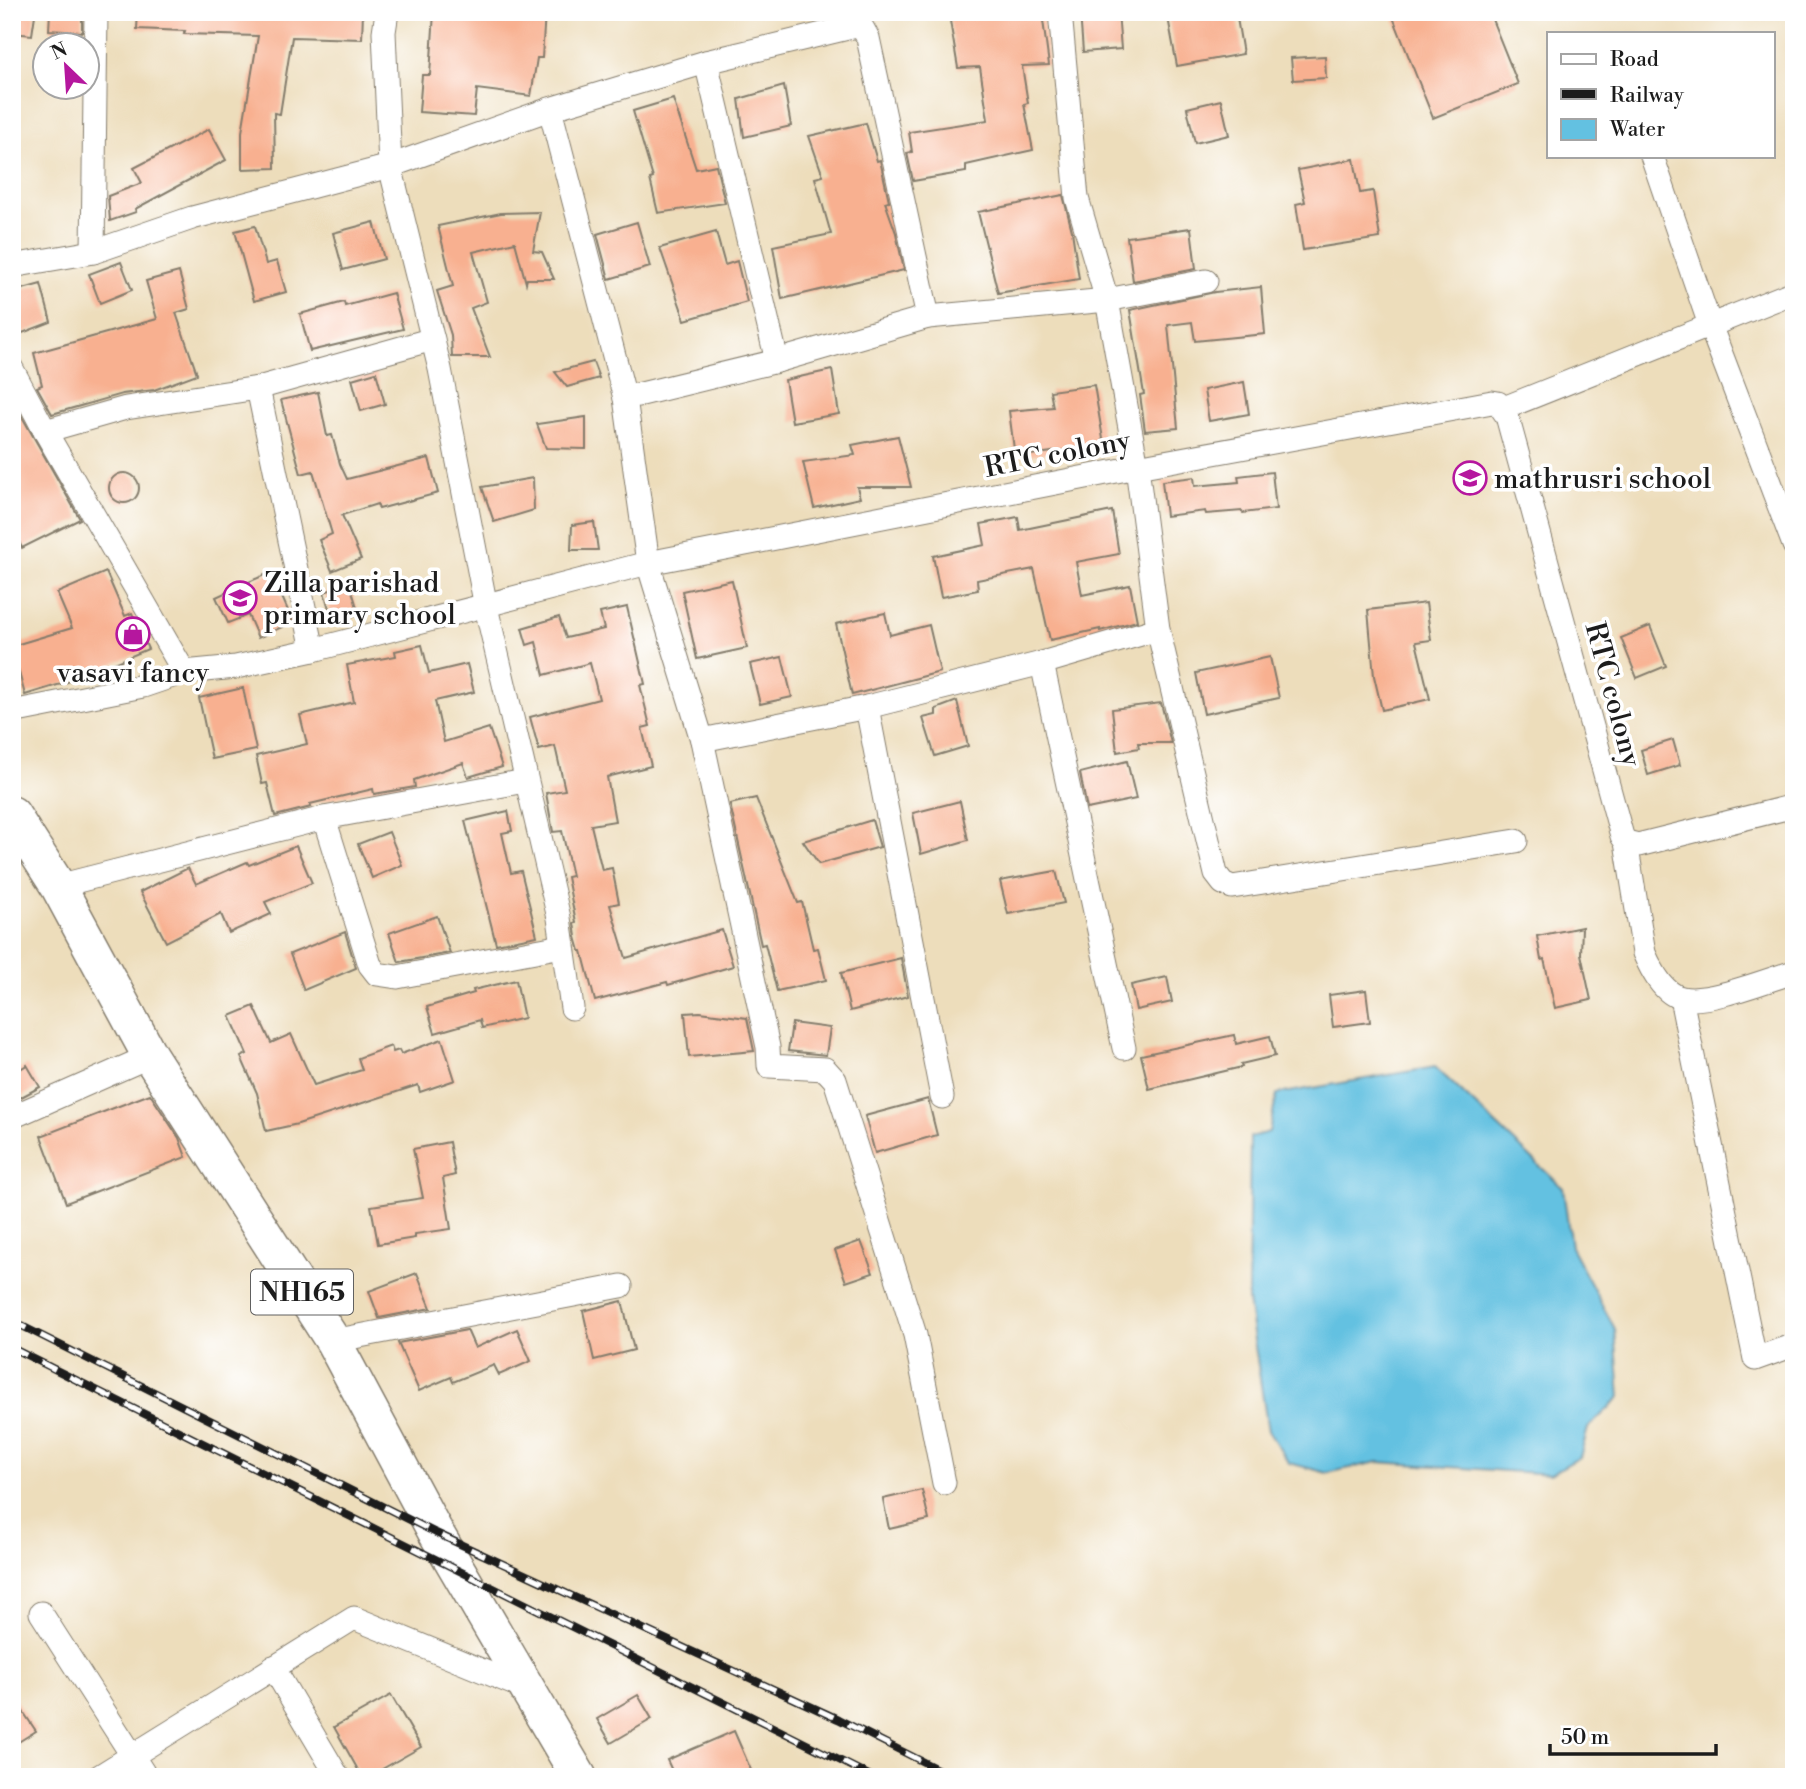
<svg xmlns="http://www.w3.org/2000/svg" width="1806" height="1789" font-family="'Libre Bodoni',serif">
  <rect width="100%" height="100%" fill="#fff"/>
  <filter id="ink" filterUnits="userSpaceOnUse"><feTurbulence type="fractalNoise" baseFrequency=".0143" numOctaves="2"/><feDisplacementMap in="SourceGraphic" scale="14" xChannelSelector="R" yChannelSelector="G"/><feConvolveMatrix kernelMatrix="1 2 1 2 8 2 1 2 1" color-interpolation-filters="sRGB"/></filter>
  <filter id="wash" filterUnits="userSpaceOnUse"><feTurbulence type="fractalNoise" baseFrequency=".00686" numOctaves="4" result="noise"/><feDisplacementMap in="SourceGraphic" scale="28" xChannelSelector="R" yChannelSelector="G"/><feGaussianBlur stdDeviation="1.57" result="paint"/><feColorMatrix in="noise" values="0 0 0 0 0 0 0 0 0 0 0 0 0 0 0 0 0 1.4 0 .05"/><feComposite in="paint" operator="in"/></filter>
  <g filter="url(#wash)">
    <rect width="100%" height="100%" fill="#edddbb"/>
    <path fill="#63c1e1" stroke="#406e7e" stroke-width="2" d="M 1435,1067 L 1563,1188 L 1571,1247 L 1615,1329 L 1620,1397 L 1588,1428 L 1580,1457 L 1550,1474 L 1378,1462 L 1327,1473 L 1289,1463 L 1268,1431 L 1248,1301 L 1250,1137 L 1269,1132 L 1277,1094 Z"/>
    <g id="blocks">
      <g fill="#f8b090">
        <path d="M 12,12 L 35,15 L 32,35 L 12,33 Z"/>
        <path d="M 50,12 L 82,12 L 82,32 L 49,30 Z"/>
        <path d="M 138,12 L 363,12 L 362,39 L 292,37 L 280,114 L 274,113 L 275,168 L 242,169 L 242,132 L 258,36 L 184,34 L 185,31 L 137,29 Z"/>
        <path d="M 434,12 L 545,12 L 542,58 L 537,58 L 531,96 L 477,89 L 474,116 L 419,112 L 422,75 L 430,75 Z"/>
        <path d="M 1080,12 L 1118,12 L 1121,49 L 1083,52 Z"/>
        <path d="M 1167,12 L 1236,12 L 1243,54 L 1177,66 Z"/>
        <path d="M 1391,12 L 1489,12 L 1518,84 L 1433,118 Z"/>
        <path d="M 1042,13 L 1049,65 L 1022,66 L 1028,103 L 1024,104 L 1033,150 L 966,165 L 966,172 L 913,181 L 907,153 L 912,152 L 909,132 L 988,120 L 980,67 L 958,68 L 949,15 Z"/>
        <path d="M 1325,56 L 1326,78 L 1293,80 L 1291,58 Z"/>
        <path d="M 784,86 L 791,126 L 744,137 L 739,99 Z"/>
        <path d="M 673,99 L 696,169 L 716,165 L 725,203 L 658,213 L 650,179 L 653,178 L 633,111 Z"/>
        <path d="M 1221,100 L 1229,135 L 1195,143 L 1187,108 Z"/>
        <path d="M 866,123 L 877,161 L 880,160 L 889,201 L 885,202 L 896,233 L 904,270 L 782,299 L 773,246 L 831,234 L 815,178 L 823,176 L 809,136 Z"/>
        <path d="M 209,129 L 226,160 L 135,209 L 136,212 L 110,221 L 108,196 L 142,183 L 134,168 Z"/>
        <path d="M 1354,159 L 1360,193 L 1373,191 L 1380,238 L 1303,250 L 1296,204 L 1305,202 L 1298,170 Z"/>
        <path d="M 1063,195 L 1072,231 L 1079,279 L 998,293 L 978,212 Z"/>
        <path d="M 540,212 L 533,251 L 542,252 L 554,279 L 527,279 L 526,283 L 515,242 L 473,252 L 487,302 L 471,308 L 490,357 L 452,357 L 451,335 L 437,291 L 453,286 L 438,226 L 501,213 Z"/>
        <path d="M 374,222 L 384,259 L 343,270 L 333,233 Z"/>
        <path d="M 637,222 L 650,267 L 609,279 L 597,234 Z"/>
        <path d="M 255,226 L 266,264 L 277,261 L 286,292 L 254,301 L 235,231 Z"/>
        <path d="M 1191,228 L 1196,269 L 1133,281 L 1127,237 Z"/>
        <path d="M 716,232 L 725,265 L 737,261 L 747,302 L 685,320 L 660,248 Z"/>
        <path d="M 121,262 L 132,290 L 100,303 L 89,274 Z"/>
        <path d="M 179,272 L 189,309 L 176,313 L 197,374 L 154,390 L 122,394 L 52,414 L 37,387 L 42,385 L 34,353 L 157,319 L 146,281 Z"/>
        <path d="M 41,284 L 51,322 L 12,337 L 12,292 Z"/>
        <path d="M 1261,287 L 1265,334 L 1195,341 L 1192,322 L 1168,325 L 1178,428 L 1145,431 L 1140,395 L 1144,394 L 1130,310 L 1215,292 Z"/>
        <path d="M 393,293 L 403,329 L 310,351 L 300,314 L 344,302 L 345,306 Z"/>
        <path d="M 593,362 L 599,378 L 567,387 L 555,372 Z"/>
        <path d="M 832,370 L 839,414 L 792,422 L 785,380 Z"/>
        <path d="M 376,372 L 385,404 L 361,411 L 352,379 Z"/>
        <path d="M 1244,382 L 1249,414 L 1209,421 L 1204,390 Z"/>
        <path d="M 1094,385 L 1104,445 L 1015,457 L 1009,411 L 1053,407 L 1050,391 Z"/>
        <path d="M 318,392 L 327,436 L 332,435 L 340,464 L 347,479 L 429,458 L 438,493 L 379,509 L 377,504 L 342,515 L 361,559 L 332,571 L 319,540 L 332,534 L 313,471 L 301,474 L 281,400 Z"/>
        <path d="M 12,399 L 80,519 L 22,548 L 12,528 Z"/>
        <path d="M 586,417 L 586,449 L 546,448 L 537,424 Z"/>
        <path d="M 898,436 L 911,487 L 857,487 L 860,498 L 814,508 L 803,462 L 855,455 L 852,445 Z"/>
        <path d="M 1272,472 L 1276,509 L 1243,513 L 1242,511 L 1206,514 L 1205,511 L 1166,516 L 1162,481 L 1194,477 L 1195,486 L 1239,482 L 1238,476 Z"/>
        <circle cx="124" cy="488" r="15"/>
        <path d="M 533,478 L 534,510 L 494,522 L 482,487 Z"/>
        <path d="M 1112,511 L 1119,554 L 1076,562 L 1082,595 L 1130,585 L 1137,621 L 1100,631 L 1100,629 L 1050,640 L 1034,569 L 977,580 L 978,590 L 941,597 L 933,556 L 985,545 L 981,524 L 1018,517 L 1020,530 Z"/>
        <path d="M 594,522 L 598,550 L 571,550 L 572,525 Z"/>
        <path d="M 106,572 L 125,616 L 132,613 L 148,649 L 77,679 L 25,695 L 12,646 L 72,628 L 57,593 Z"/>
        <path d="M 271,572 L 293,622 L 258,638 L 248,615 L 228,623 L 216,597 Z"/>
        <path d="M 732,580 L 747,648 L 697,659 L 682,591 Z"/>
        <path d="M 350,584 L 359,614 L 333,622 L 324,592 Z"/>
        <path d="M 1426,603 L 1431,640 L 1416,642 L 1430,699 L 1382,710 L 1374,676 L 1368,610 Z"/>
        <path d="M 627,607 L 645,684 L 640,685 L 650,726 L 642,728 L 651,766 L 607,777 L 615,821 L 591,825 L 602,870 L 612,868 L 619,903 L 610,905 L 626,958 L 722,930 L 733,966 L 668,985 L 667,982 L 595,1001 L 582,951 L 580,951 L 576,937 L 574,923 L 576,922 L 567,877 L 572,876 L 562,831 L 553,832 L 546,793 L 565,790 L 555,746 L 539,750 L 530,717 L 599,699 L 590,663 L 544,675 L 536,642 L 527,645 L 522,628 L 559,617 L 566,638 L 604,629 L 600,613 Z"/>
        <path d="M 885,613 L 890,635 L 929,625 L 940,672 L 852,695 L 836,624 Z"/>
        <path d="M 1650,626 L 1666,666 L 1637,678 L 1621,638 Z"/>
        <path d="M 422,645 L 429,673 L 467,664 L 474,692 L 435,701 L 444,742 L 489,728 L 502,767 L 468,777 L 463,763 L 414,780 L 415,787 L 374,794 L 373,789 L 310,804 L 311,807 L 275,816 L 267,783 L 262,784 L 256,756 L 307,744 L 300,715 L 354,702 L 347,665 L 396,656 L 395,651 Z"/>
        <path d="M 782,657 L 792,697 L 760,704 L 750,664 Z"/>
        <path d="M 1270,657 L 1279,698 L 1204,714 L 1196,673 Z"/>
        <path d="M 243,688 L 256,750 L 212,759 L 199,698 Z"/>
        <path d="M 957,701 L 968,746 L 935,756 L 923,718 L 936,715 L 936,709 Z"/>
        <path d="M 1161,703 L 1171,743 L 1138,743 L 1139,748 L 1117,752 L 1112,709 Z"/>
        <path d="M 1673,740 L 1680,765 L 1648,775 L 1641,750 Z"/>
        <path d="M 1127,761 L 1136,799 L 1087,809 L 1080,773 Z"/>
        <path d="M 756,798 L 798,903 L 802,902 L 813,949 L 818,948 L 826,980 L 777,991 L 765,944 L 761,945 L 730,804 Z"/>
        <path d="M 960,801 L 968,840 L 921,854 L 913,813 Z"/>
        <path d="M 508,811 L 512,831 L 502,833 L 511,873 L 521,871 L 537,936 L 496,944 L 465,821 Z"/>
        <path d="M 872,820 L 880,847 L 819,864 L 803,841 Z"/>
        <path d="M 389,832 L 402,865 L 372,878 L 358,844 Z"/>
        <path d="M 296,846 L 312,883 L 265,902 L 271,914 L 229,933 L 221,914 L 166,942 L 140,892 L 188,868 L 196,884 L 247,862 L 249,865 Z"/>
        <path d="M 1056,871 L 1064,903 L 1008,914 L 1000,881 Z"/>
        <path d="M 437,916 L 450,953 L 399,962 L 389,933 Z"/>
        <path d="M 1582,927 L 1581,954 L 1591,1000 L 1555,1008 L 1544,959 L 1541,960 L 1537,936 Z"/>
        <path d="M 345,932 L 356,968 L 304,990 L 290,954 Z"/>
        <path d="M 901,958 L 908,996 L 850,1011 L 841,973 Z"/>
        <path d="M 1167,977 L 1172,1002 L 1136,1010 L 1131,985 Z"/>
        <path d="M 516,980 L 524,1018 L 482,1028 L 480,1020 L 435,1033 L 427,1007 L 474,993 L 473,990 Z"/>
        <path d="M 1366,990 L 1370,1022 L 1333,1027 L 1329,995 Z"/>
        <path d="M 254,1006 L 271,1043 L 291,1034 L 314,1085 L 362,1070 L 358,1058 L 391,1046 L 393,1052 L 399,1050 L 401,1054 L 442,1039 L 455,1080 L 420,1092 L 418,1085 L 298,1124 L 266,1131 L 257,1093 L 241,1057 L 247,1054 L 230,1016 Z"/>
        <path d="M 700,1012 L 747,1018 L 754,1051 L 689,1057 L 685,1013 Z"/>
        <path d="M 792,1023 L 830,1028 L 826,1055 L 788,1051 Z"/>
        <path d="M 1234,1035 L 1236,1044 L 1270,1036 L 1275,1056 L 1241,1064 L 1242,1067 L 1149,1089 L 1141,1055 Z"/>
        <path d="M 27,1065 L 40,1087 L 12,1102 L 12,1074 Z"/>
        <path d="M 150,1094 L 179,1138 L 186,1157 L 66,1203 L 41,1136 Z"/>
        <path d="M 928,1099 L 937,1135 L 875,1153 L 865,1116 Z"/>
        <path d="M 449,1142 L 455,1175 L 443,1178 L 451,1229 L 415,1234 L 415,1238 L 378,1244 L 371,1206 L 423,1198 L 413,1149 Z"/>
        <path d="M 861,1241 L 873,1273 L 846,1282 L 835,1250 Z"/>
        <path d="M 417,1273 L 431,1308 L 379,1318 L 369,1291 Z"/>
        <path d="M 622,1301 L 634,1350 L 594,1360 L 583,1311 Z"/>
        <path d="M 517,1329 L 531,1361 L 499,1375 L 494,1365 L 453,1382 L 451,1377 L 419,1391 L 398,1343 L 467,1330 L 475,1348 Z"/>
        <path d="M 922,1490 L 929,1520 L 889,1529 L 883,1499 Z"/>
        <path d="M 12,1695 L 36,1731 L 12,1746 Z"/>
        <path d="M 391,1695 L 421,1747 L 368,1777 L 362,1777 L 334,1727 Z"/>
        <path d="M 638,1695 L 652,1719 L 611,1743 L 597,1719 Z"/>
        <path d="M 734,1731 L 754,1777 L 675,1777 L 667,1760 Z"/>
      </g>
    </g>
  </g>
  <g filter="url(#ink)">
    <use href="#blocks" fill-opacity="0" stroke="#847c6c" stroke-width="2"/>
    <g fill="none" stroke-linecap="round" stroke-linejoin="round">
      <defs>
        <g id="minor">
          <path d="M 387,12 L 384,32 L 390,166 L 440,369 L 486,607 L 559,918 L 572,1008"/>
          <path d="M 1060,12 L 1077,198 L 1107,300 L 1137,467 L 1158,629 L 1216,874 L 1223,883 L 1232,887 L 1516,841"/>
          <path d="M 706,62 L 777,361"/>
          <path d="M 550,109 L 625,398 L 648,563 L 702,740 L 768,1047 L 769,1066 L 825,1069 L 835,1080 L 915,1335 L 944,1483"/>
          <path d="M 1652,156 L 1710,325 L 1794,545"/>
          <path d="M 93,252 L 96,12"/>
          <path d="M 12,266 L 93,252 L 192,218 L 390,166 L 550,109 L 706,62 L 856,26 L 863,29 L 868,38 L 928,317"/>
          <path d="M 12,369 L 45,431 L 184,672"/>
          <path d="M 258,388 L 313,650"/>
          <path d="M 625,398 L 777,361 L 928,317 L 1107,300 L 1206,281"/>
          <path d="M 1504,408 L 1794,292"/>
          <path d="M 45,431 L 126,408 L 258,388 L 433,339"/>
          <path d="M 1042,663 L 1124,1048"/>
          <path d="M 867,707 L 942,1097"/>
          <path d="M 12,712 L 143,686 L 184,672 L 236,667 L 313,650 L 648,563 L 1137,467 L 1492,402 L 1498,403 L 1507,416 L 1622,836 L 1626,842 L 1638,845 L 1794,806"/>
          <path d="M 702,740 L 867,707 L 1042,663 L 1158,629"/>
          <path d="M 324,818 L 370,965 L 377,974 L 397,977 L 562,946"/>
          <path d="M 1626,842 L 1644,953 C 1651,969 1663,994 1682,998 C 1708,1004 1767,980 1794,972"/>
          <path d="M 58,886 L 324,818 L 525,781"/>
          <path d="M 1681,998 L 1755,1359 L 1794,1345"/>
          <path d="M 12,1117 L 150,1056"/>
          <path d="M 333,1341 L 621,1286"/>
          <path d="M 41,1613 L 146,1777"/>
          <path d="M 273,1667 L 338,1777"/>
          <path d="M 98,1777 L 354,1618 L 527,1689"/>
        </g>
        <path id="highway" d="M 12,814 L 58,886 L 150,1056 L 333,1341 L 436,1533 L 579,1777"/>
      </defs>
      <use href="#minor" stroke="#847c6c" stroke-width="25"/>
      <use href="#highway" stroke="#847c6c" stroke-width="38"/>
      <use href="#minor" stroke="#fff" stroke-width="23"/>
      <use href="#highway" stroke="#fff" stroke-width="35"/>
      <defs>
        <g id="rail">
          <path d="M 12,1321 L 436,1533 L 838,1719 L 953,1777"/>
          <path d="M 12,1348 L 873,1777"/>
        </g>
      </defs>
      <use href="#rail" stroke="#1c1c1c" stroke-width="8"/>
      <use href="#rail" stroke="#fff" stroke-width="5" stroke-dasharray="16" stroke-linecap="butt"/>
    </g>
  </g>
  <defs>
    <symbol id="school-ring" viewBox="-11 -11 22 22"><circle r="9.5" fill="#fff" stroke="#b5179e" stroke-width="1.5"/><path d="M0-5L7-2L0 1L-7-2ZM-4 1L0 2.5L4 1V4Q0 6-4 4Z" fill="#b5179e"/></symbol>
    <symbol id="shop-ring" viewBox="-11 -11 22 22"><circle r="9.5" fill="#fff" stroke="#b5179e" stroke-width="1.5"/><path d="M-5-2.5h2.3a2.7 3.5 0 0 1 5.4 0H5L5.5 6h-11ZM-1.5-2.5h3a1.5 2.3 0 0 0-3 0Z" fill="#b5179e"/></symbol>
  </defs>
  <g fill-rule="evenodd">
    <use href="#school-ring" x="1451" y="459" width="38" height="38"/>
    <use href="#school-ring" x="221" y="579" width="38" height="38"/>
    <use href="#shop-ring" x="114" y="615" width="38" height="38"/>
  </g>
  <g text-anchor="middle" stroke-width="7" stroke-linejoin="round" paint-order="stroke">
    <rect fill="#fff" stroke="#606060" stroke-width="2" x="251" y="1269.5" width="102" height="45" rx="5"/>
    <g font-size="26" font-weight="bold" fill="#1c1c1c">
      <text x="302" y="1301">NH165</text>
    </g>
    <g font-size="28" fill="#1c1c1c" stroke="#fff">
      <text transform="translate(1057 453) rotate(-11)" y="10">RTC colony</text>
      <text transform="translate(1614 694) rotate(75)" y="10">RTC colony</text>
    </g>
    <g font-size="28" fill="#1c1c1c" stroke="#fff" text-anchor="start">
      <text x="1494" y="488">mathrusri school</text>
      <text x="264" y="592">Zilla parishad<tspan x="264" dy="32">primary school</tspan></text>
      <text x="133" y="682" text-anchor="middle">vasavi fancy</text>
    </g>
  </g>
  <rect width="1806" height="1789" fill="none" stroke="#fff" stroke-width="42"/>
  <rect x="1547" y="32" width="228" height="126" fill="#ffffff" stroke="#a4a4a4" stroke-width="2"/>
  <rect x="1561" y="54" width="35" height="10" fill="#ffffff" stroke="#a4a4a4" stroke-width="2"/>
  <text x="1610" y="66" font-size="21" fill="#1c1c1c">Road</text>
  <rect x="1561" y="89" width="35" height="10" fill="#1c1c1c" stroke="#a4a4a4" stroke-width="2"/>
  <text x="1610" y="102" font-size="21" fill="#1c1c1c">Railway</text>
  <rect x="1561" y="119" width="35" height="21" fill="#63c1e1" stroke="#a4a4a4" stroke-width="2"/>
  <text x="1610" y="136" font-size="21" fill="#1c1c1c">Water</text>
  <g transform="translate(66 66) rotate(335)"><circle r="33" fill="#ffffff" stroke="#a4a4a4" stroke-width="2"/>
  <path d="M0-5L12 26L0 18L-12 26Z" fill="#b5179e"/>
  <text y="-10" font-size="19" font-weight="bold" text-anchor="middle" fill="#1c1c1c">N</text>
  </g>
  <path d="M1550 1744v10h166v-10" fill="none" stroke="#1c1c1c" stroke-width="3.5"/>
  <text x="1561" y="1744" font-size="21" fill="#1c1c1c" stroke="#ffffff" stroke-width="5" paint-order="stroke">50 m</text>
</svg>
